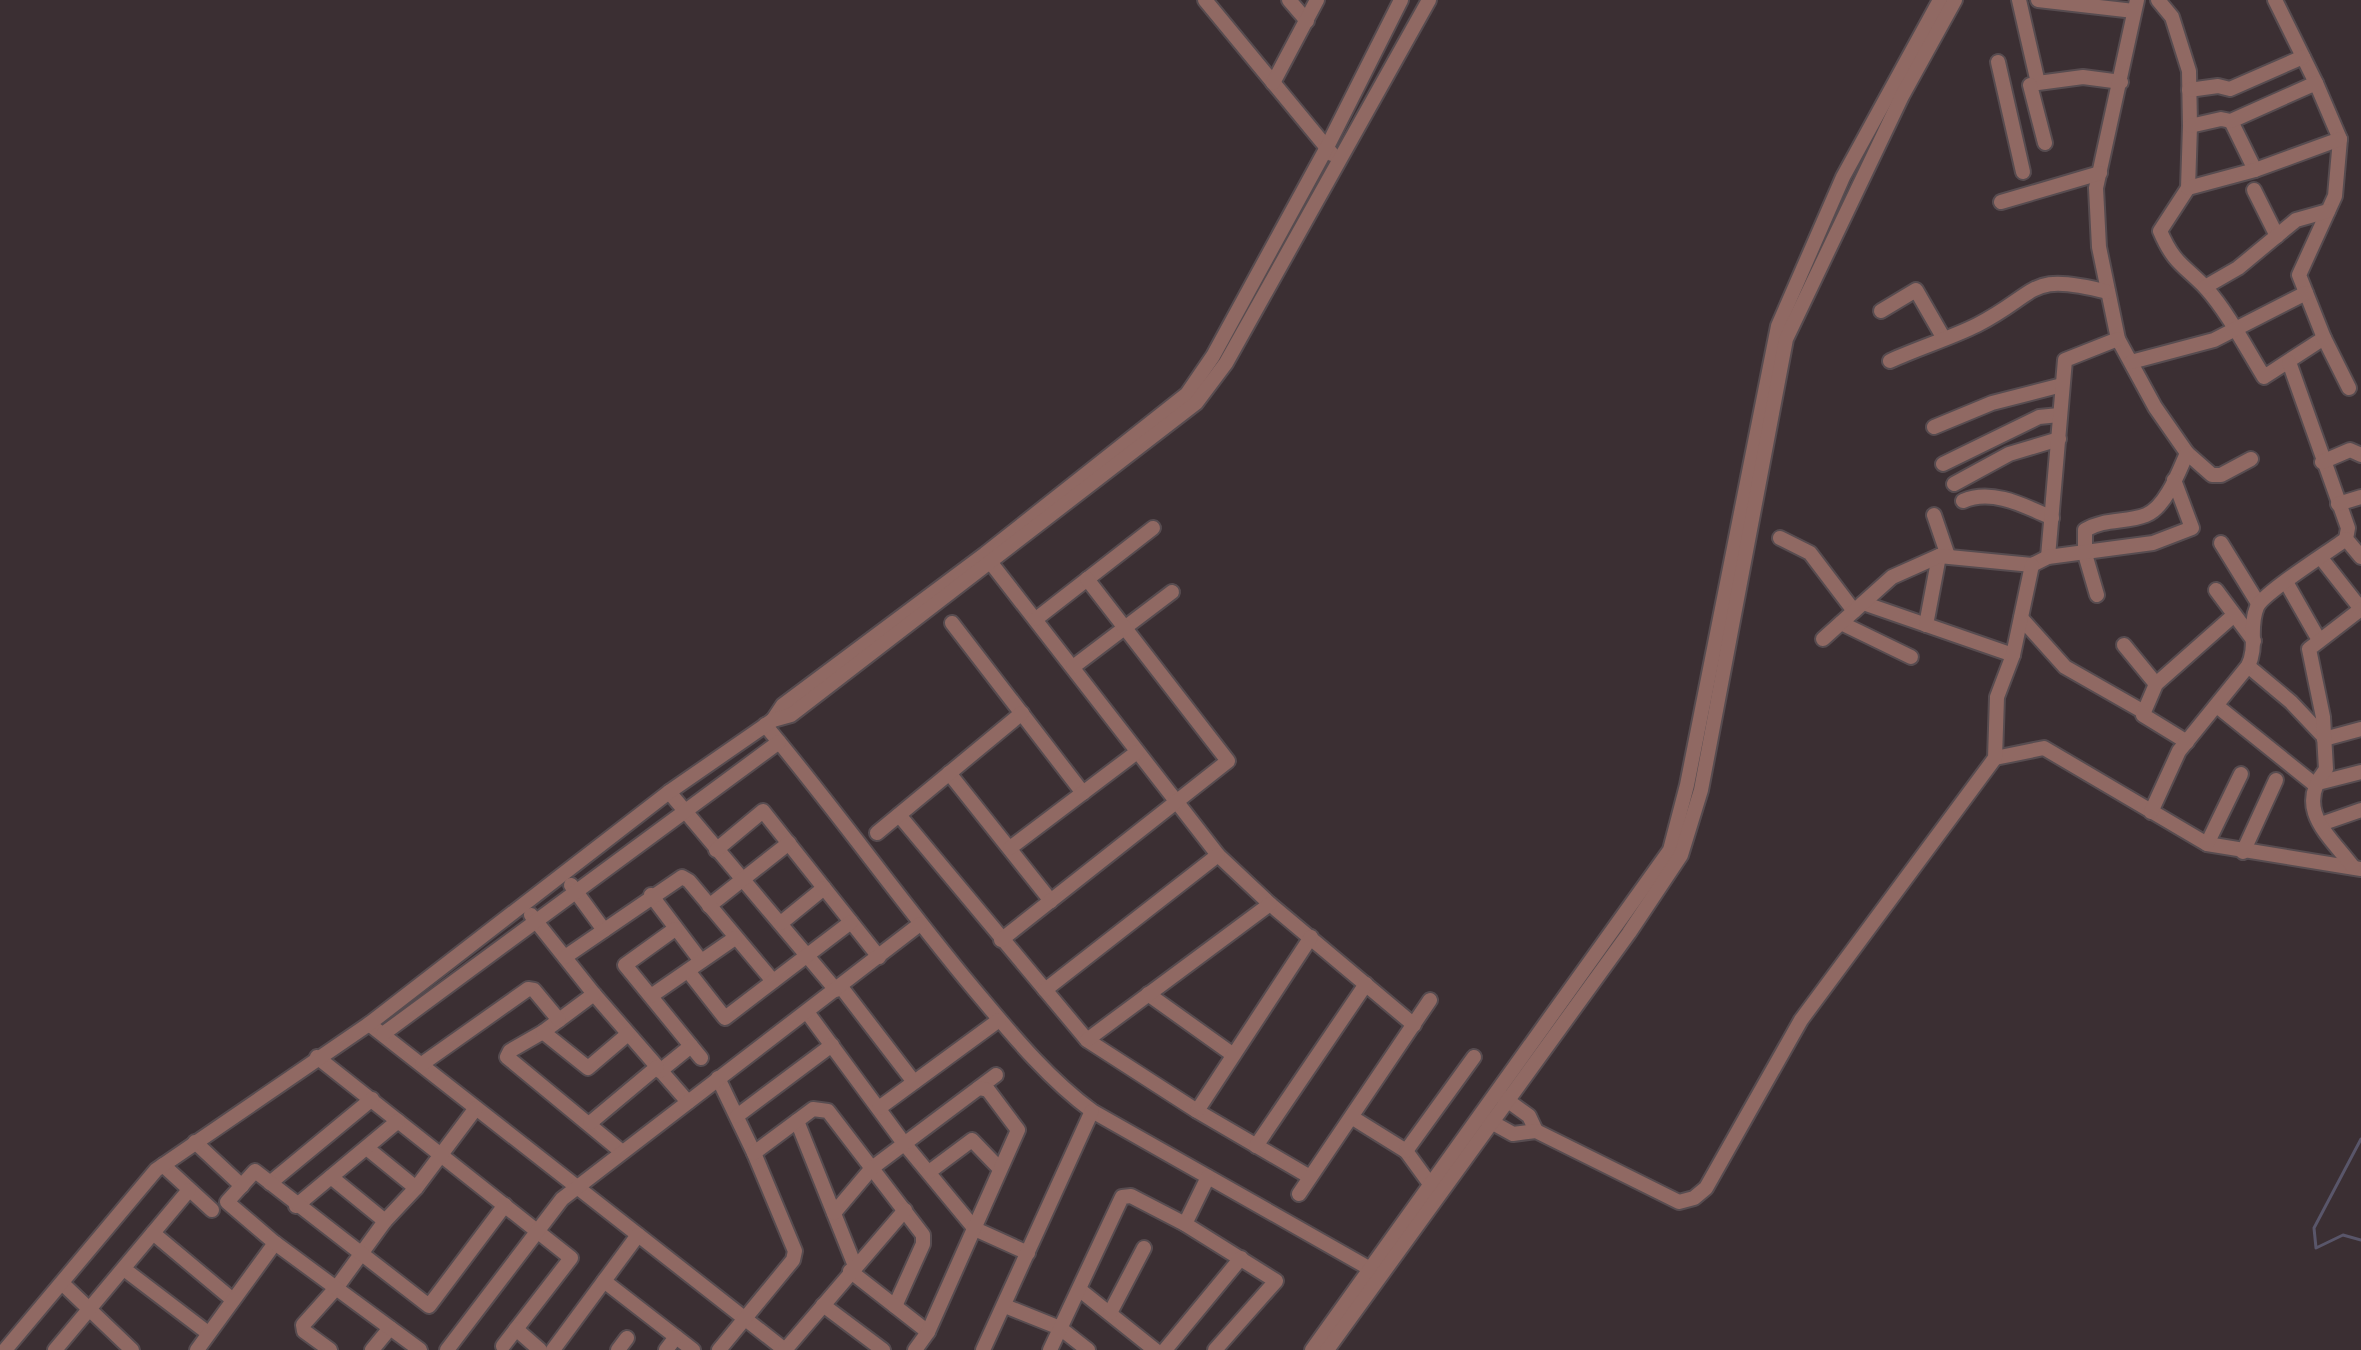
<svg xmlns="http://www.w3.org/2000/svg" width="2361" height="1350" font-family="Manrope,sans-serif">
  <rect width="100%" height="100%" fill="#3b2f33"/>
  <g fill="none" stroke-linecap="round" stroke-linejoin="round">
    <path stroke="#59566a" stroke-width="3" d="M 2361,1139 L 2314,1228 L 2316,1248 L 2343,1235 L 2361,1240"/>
    <defs>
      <g id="minor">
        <path d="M 1205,0 L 1332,154"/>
        <path d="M 1289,0 L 1307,21"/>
        <path d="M 2019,0 L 2038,83 L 2083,77 L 2121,82"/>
        <path d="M 2038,0 L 2134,11"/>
        <path d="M 2137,0 L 2096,188 L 2099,247 L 2118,339 L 2155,407 L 2187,453 L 2212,475 L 2221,475 L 2251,459"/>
        <path d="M 2158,0 L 2172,17 L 2189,71 L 2190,126 L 2188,188 L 2160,231 C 2174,264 2184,265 2206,288 C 2229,314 2246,348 2264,377 L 2324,338"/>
        <path d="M 2275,0 L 2316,83"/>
        <path d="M 1998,62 L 2023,172"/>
        <path d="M 1273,83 L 1317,0"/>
        <path d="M 2030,85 L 2045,143"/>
        <path d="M 2189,90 L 2218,86 L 2230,89 L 2303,57"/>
        <path d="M 2231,121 L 2255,170"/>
        <path d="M 2190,126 L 2221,119 L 2231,121 L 2316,83 L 2340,139 L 2335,196 L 2299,275 L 2324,338 L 2349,388"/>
        <path d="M 2188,188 L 2255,170 L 2340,139"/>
        <path d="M 2254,190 L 2277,236"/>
        <path d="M 2001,202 L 2100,173"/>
        <path d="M 2205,287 L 2238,268 L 2296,220 L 2328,211"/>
        <path d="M 1881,311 L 1916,290 L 1943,337"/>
        <path d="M 1890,361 C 1918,348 1951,338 1977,325 C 2041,292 2027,271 2108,292"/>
        <path d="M 2131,362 L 2214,340 L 2306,293"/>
        <path d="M 2289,362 L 2348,528 L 2346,539 L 2361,557"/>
        <path d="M 1934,427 L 1992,403 L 2062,385"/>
        <path d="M 2322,462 L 2350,450 L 2361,455"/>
        <path d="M 1943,464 L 2039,417 L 2059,415"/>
        <path d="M 1954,484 L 2009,454 L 2059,439"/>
        <path d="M 1963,501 C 1992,488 2025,506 2052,518"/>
        <path d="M 2338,504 L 2361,497"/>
        <path d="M 1934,515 L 1948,556"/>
        <path d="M 1780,538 L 1810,553 L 1854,611"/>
        <path d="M 2221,543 L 2258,603"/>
        <path d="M 2048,557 L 2065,360 L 2118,339"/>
        <path d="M 2321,558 L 2361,609"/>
        <path d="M 991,563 L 1218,855 L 1270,904 L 1414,1025"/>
        <path d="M 2286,582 L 2319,640"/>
        <path d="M 2216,590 L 2254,641"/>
        <path d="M 2097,595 L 2085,554 L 2085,530 C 2105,518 2126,523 2146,515 C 2166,507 2179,471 2187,453"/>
        <path d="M 1863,603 L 2013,655"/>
        <path d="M 2021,618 L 2065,667 L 2144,712"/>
        <path d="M 1036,619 L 1153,528"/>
        <path d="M 952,623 L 1083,793"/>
        <path d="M 1841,623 L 1911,657"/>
        <path d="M 1926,625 L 1939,556"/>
        <path d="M 1823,639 L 1892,577 L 1939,556 L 2032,565 L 2048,557 L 2153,543 L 2192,528 L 2174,480"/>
        <path d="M 2124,645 L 2156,684"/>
        <path d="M 2248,666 L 2291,702 L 2324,737"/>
        <path d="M 1073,667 L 1172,592"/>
        <path d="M 2217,706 L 2314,784 L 2361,772"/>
        <path d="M 773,720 L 783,705 L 985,554 L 1187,394 L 1213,356 L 1326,149 L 1401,0"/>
        <path d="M 765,725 C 837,811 902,903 973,988 C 1010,1032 1046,1077 1092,1111 L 1374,1271"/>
        <path d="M 2324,739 L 2361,729"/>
        <path d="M 2187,742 L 2143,715 L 2144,712 L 2156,684 L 2234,615"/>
        <path d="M 1995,758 L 2044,748 L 2207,844 L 2361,869"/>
        <path d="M 949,773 L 1051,901"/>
        <path d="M 669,792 L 836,990"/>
        <path d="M 2151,812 L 2179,751 L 2248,666 C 2258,646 2248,628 2257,607 C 2263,593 2330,551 2346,539"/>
        <path d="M 899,815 L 1087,1040 L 1197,1111 L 1310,1177"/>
        <path d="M 2321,824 L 2361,810"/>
        <path d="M 877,833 L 1022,713"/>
        <path d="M 2207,844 L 2241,774"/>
        <path d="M 1010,848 L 1137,752"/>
        <path d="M 716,850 L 763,811 L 879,957"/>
        <path d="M 2243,852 L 2276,780"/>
        <path d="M 2353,867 C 2328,834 2294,809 2326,769 L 2323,717 L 2309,649 L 2361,609"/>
        <path d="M 571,885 L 604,930"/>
        <path d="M 651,895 L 701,961"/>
        <path d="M 709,906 L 789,843"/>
        <path d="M 531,915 L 594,994 L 688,1102"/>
        <path d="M 781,923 L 824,888"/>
        <path d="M 675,929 L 625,965 L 701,1058"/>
        <path d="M 1001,940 L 1228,761 L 1087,579"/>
        <path d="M 565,957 L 682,877 L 689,881 L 773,981"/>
        <path d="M 688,971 L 725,1018 L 851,922"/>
        <path d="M 841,987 L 914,1082"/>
        <path d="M 1045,990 L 1218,855"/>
        <path d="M 594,994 L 543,1032 L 510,1051 L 507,1057 L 622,1152"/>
        <path d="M 1148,994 L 1232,1054"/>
        <path d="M 651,996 L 735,938"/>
        <path d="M 807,1012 L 903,1142 L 975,1229 L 1028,1253"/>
        <path d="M 369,1024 L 785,1350"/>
        <path d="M 543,1032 L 588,1068 L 628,1034"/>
        <path d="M 383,1034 L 779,742"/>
        <path d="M 1087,1040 L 1270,904"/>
        <path d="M 317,1057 L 571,1258 L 503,1346"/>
        <path d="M 422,1064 L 528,989 L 534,990 L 559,1020"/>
        <path d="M 660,1071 L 691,1046"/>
        <path d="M 718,1078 L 754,1153 L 795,1251 L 793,1260 L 719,1350"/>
        <path d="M 1500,1095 L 1529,1116 L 1536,1131"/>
        <path d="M 879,1108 L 999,1020"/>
        <path d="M 1197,1111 L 1311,937"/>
        <path d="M 737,1116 L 832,1045"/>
        <path d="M 1353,1118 L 1406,1151 L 1430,1184"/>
        <path d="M 1484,1118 L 1513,1134 L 1536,1131 L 1679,1202 L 1694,1198 L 1706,1188 L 1801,1020 L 1995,758 L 1997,697 L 2013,655 L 2032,565"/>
        <path d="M 797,1121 L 855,1266"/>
        <path d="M 590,1123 L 657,1067"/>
        <path d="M 195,1142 L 242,1186"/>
        <path d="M 1256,1146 L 1366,984"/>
        <path d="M 368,1149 L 416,1188"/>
        <path d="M 1406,1151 L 1474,1057"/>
        <path d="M 754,1153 L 813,1109 L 828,1111 L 923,1235 L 923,1244 L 895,1306"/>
        <path d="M 163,1165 L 212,1210"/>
        <path d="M 929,1172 L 972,1140 L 999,1168"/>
        <path d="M 331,1177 L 385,1221"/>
        <path d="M 270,1183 L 372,1099"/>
        <path d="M 1299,1194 L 1430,1000"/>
        <path d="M 296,1206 L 398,1121"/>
        <path d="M 834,1213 L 872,1168 L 996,1075"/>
        <path d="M 1185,1224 L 1208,1177"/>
        <path d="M 153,1233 L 233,1300"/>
        <path d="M 124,1269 L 208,1333"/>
        <path d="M 850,1271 L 928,1332"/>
        <path d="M 604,1281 L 693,1350"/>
        <path d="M 63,1284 L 132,1350"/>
        <path d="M 1080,1290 L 1155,1350"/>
        <path d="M 823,1305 L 883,1350"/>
        <path d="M 1005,1306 L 1060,1328 L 1088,1350"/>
        <path d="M 1110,1313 L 1144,1248"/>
        <path d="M 516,1329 L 540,1350"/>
        <path d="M 5,1350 L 156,1170 L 369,1024 L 669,792 L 773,720 L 791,715 L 1196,403 L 1226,363 L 1429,0"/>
        <path d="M 55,1350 L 189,1190"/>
        <path d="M 197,1350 L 275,1243"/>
        <path d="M 330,1350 L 304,1331 L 303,1325 L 337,1287 L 385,1221 L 416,1188 L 476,1108"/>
        <path d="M 372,1350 L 390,1328"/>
        <path d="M 420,1350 L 275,1243 L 227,1202 L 255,1171 L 429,1306 L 505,1205"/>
        <path d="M 447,1350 L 562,1199 L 920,924"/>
        <path d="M 553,1350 L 638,1235"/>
        <path d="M 618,1350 L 627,1338"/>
        <path d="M 666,1350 L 676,1337"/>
        <path d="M 785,1350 L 905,1210"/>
        <path d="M 915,1350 L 928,1332 L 1018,1130 L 988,1090 L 979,1088"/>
        <path d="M 983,1350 L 1092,1111"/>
        <path d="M 1050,1350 L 1122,1197 L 1131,1196 L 1185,1224 L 1276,1281 L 1215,1350"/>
        <path d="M 1165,1350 L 1241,1258"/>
        <path d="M 1312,1350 L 1670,850 L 1687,785 L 1778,326 L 1843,177 L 1940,0"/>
        <path d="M 1327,1350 L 1629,933 L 1681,855 L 1701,790 L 1786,339 L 1902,96 L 1955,0"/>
      </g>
    </defs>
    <use href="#minor" stroke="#574c50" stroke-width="18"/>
    <use href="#minor" stroke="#906963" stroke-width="14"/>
  </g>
</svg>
